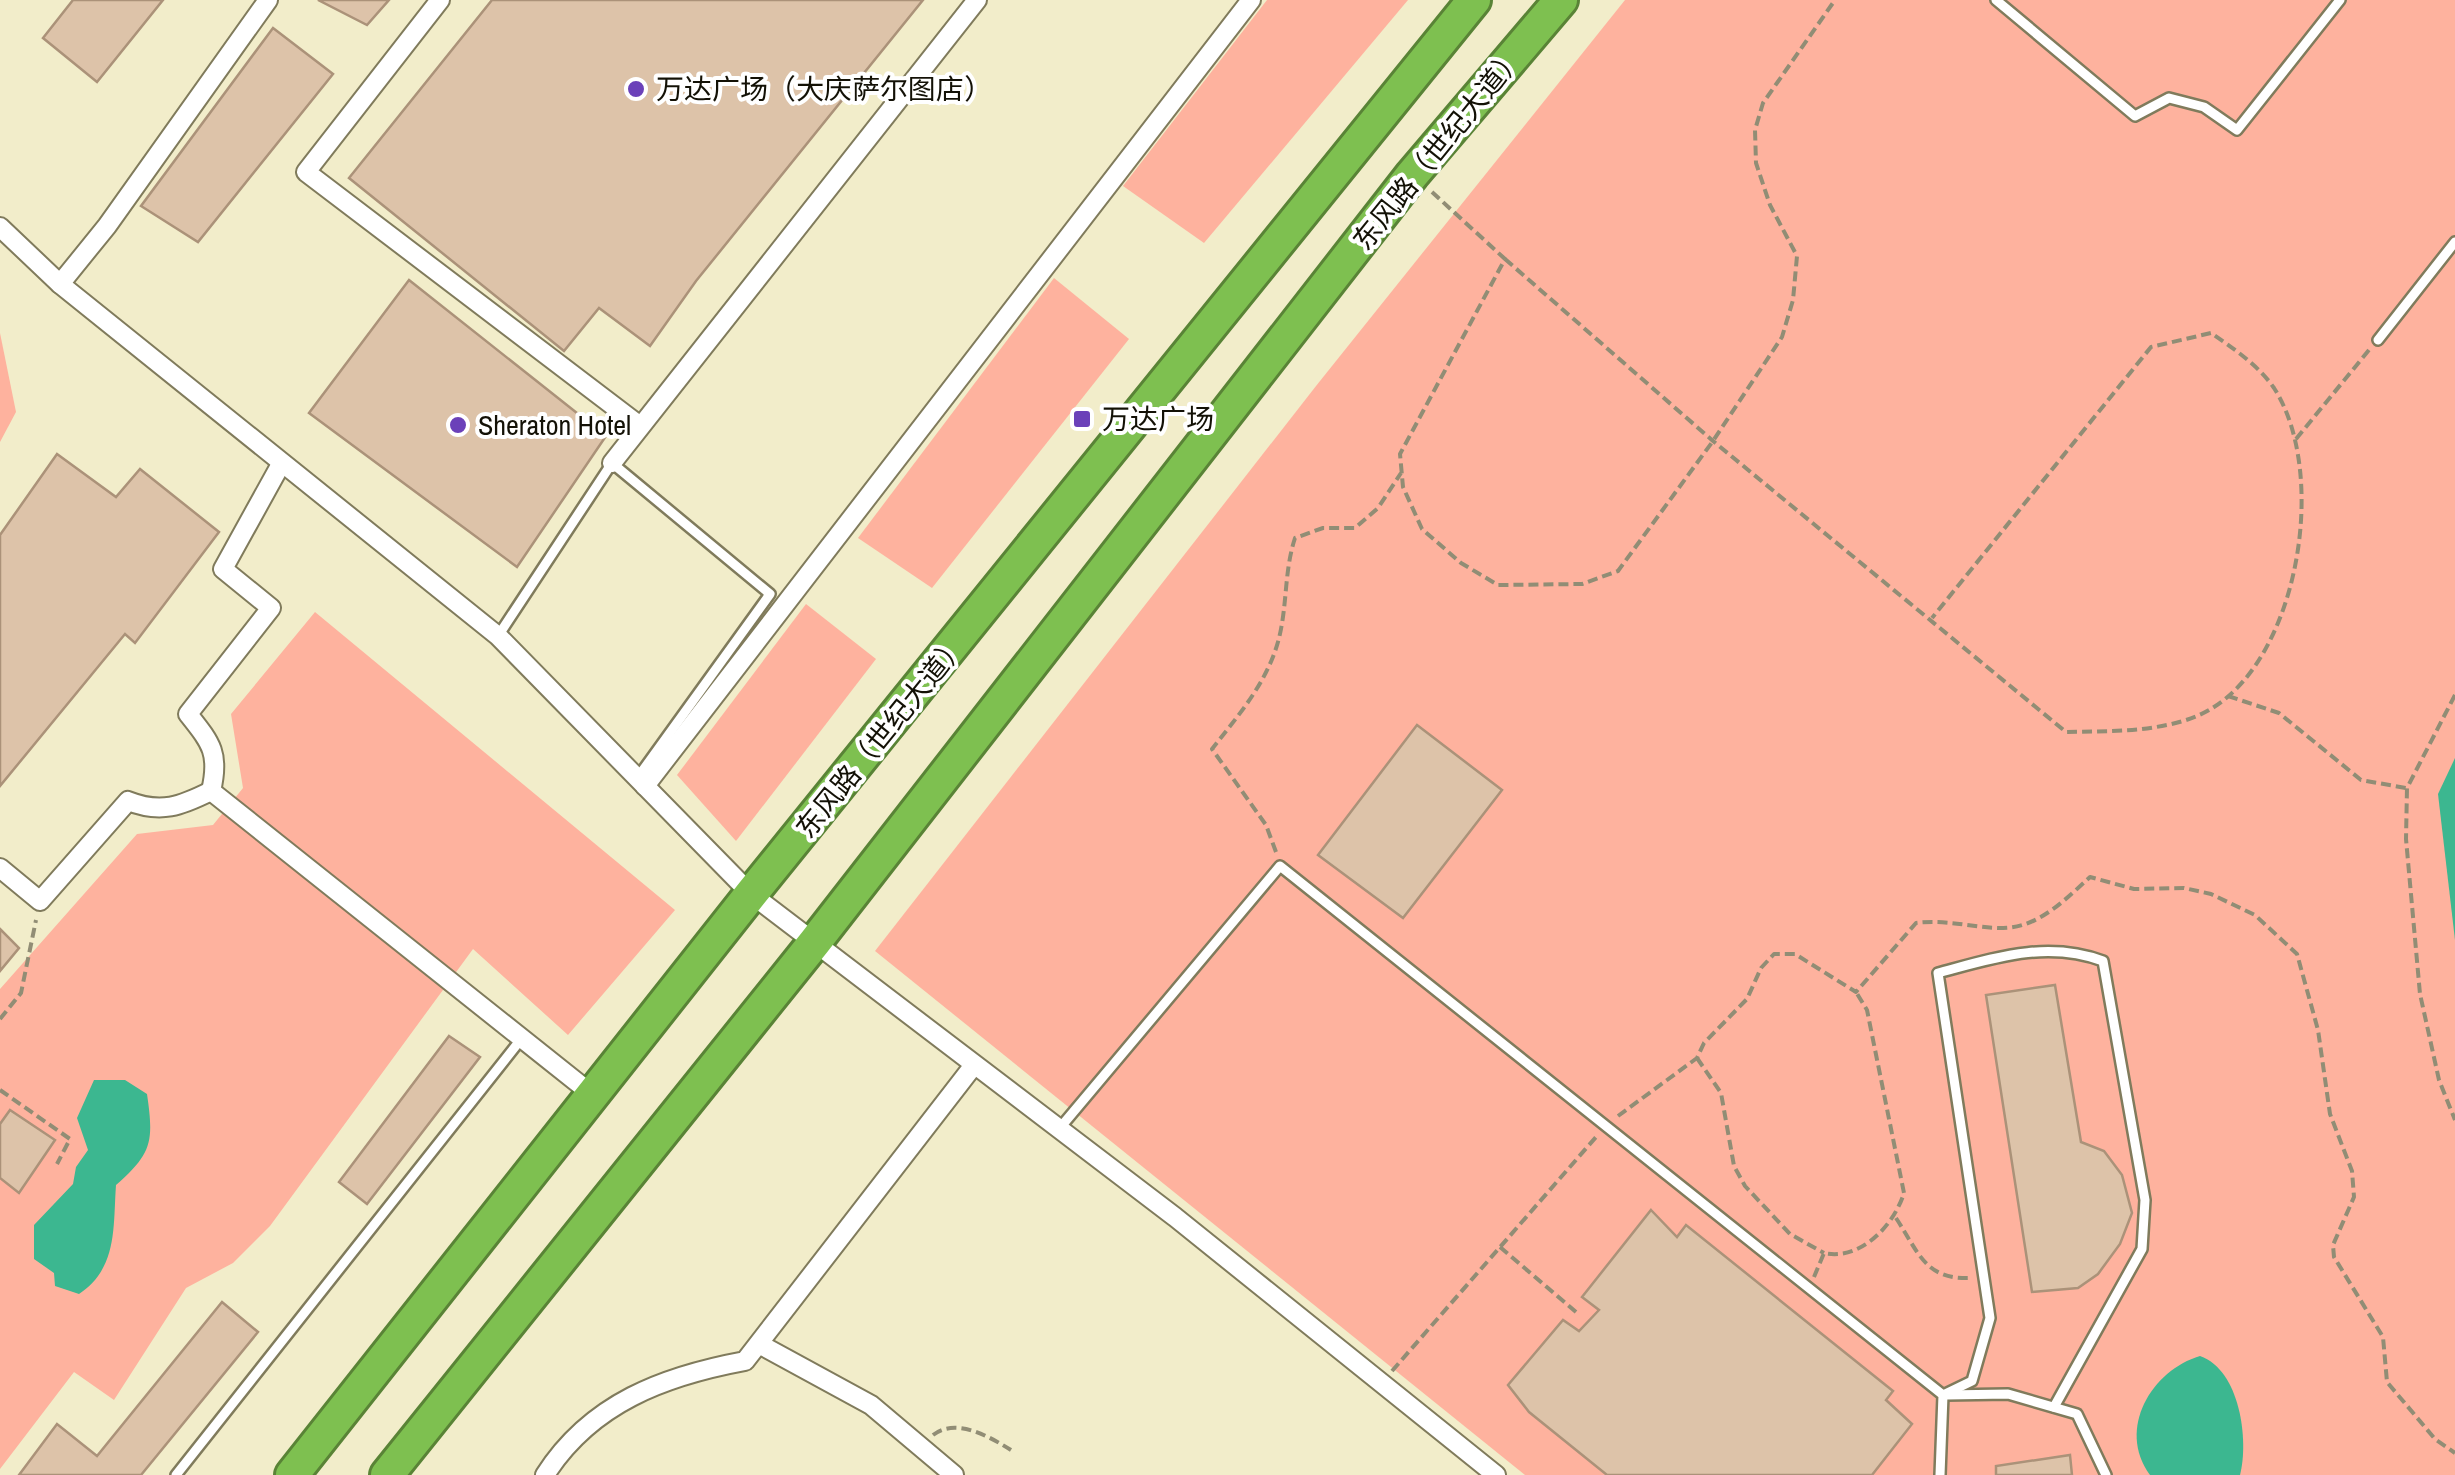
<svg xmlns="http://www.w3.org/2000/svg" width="2455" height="1475" font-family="'Archivo Narrow','Noto Sans SC',sans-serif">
  <rect width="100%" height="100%" fill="#f2edca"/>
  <g fill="#feb29e">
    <path d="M 1267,0 L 1408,0 L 1204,243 L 1123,186 Z"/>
    <path d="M 1625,0 L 2455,0 L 2455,1475 L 1525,1475 L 875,951 L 1316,386 Z"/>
    <path d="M 1054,278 L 1129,339 L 932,588 L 858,538 Z"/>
    <path d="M 0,333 L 16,412 L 0,442 Z"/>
    <path d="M 806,604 L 876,659 L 736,841 L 677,775 Z"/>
    <path d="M 315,612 L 675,910 L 568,1035 L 473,949 L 270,1226 L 233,1263 L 186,1288 L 114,1400 L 74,1372 L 0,1469 L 0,989 L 137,834 L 213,825 L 243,788 L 231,714 Z"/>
  </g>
  <g fill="#3cb790">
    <path d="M 2455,758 L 2455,940 L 2438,794 Z"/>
    <path d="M 94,1080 L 125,1080 L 147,1094 C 154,1142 152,1153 116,1185 C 113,1227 118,1268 79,1294 L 55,1286 L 54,1273 L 34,1259 L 34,1225 L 73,1184 L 76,1167 L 88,1150 L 77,1118 Z"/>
    <path d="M 2200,1356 C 2240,1370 2249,1440 2240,1475 L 2150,1475 C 2116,1429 2152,1370 2200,1356 Z"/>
  </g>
  <g fill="#ddc3a9" stroke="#ab9279" stroke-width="2.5">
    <path d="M 73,0 L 163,0 L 97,82 L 43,38 Z"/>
    <path d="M 318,0 L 389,0 L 367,25 Z"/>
    <path d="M 492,0 L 923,0 L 696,281 L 650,346 L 599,308 L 564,351 L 349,178 Z"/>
    <path d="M 273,28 L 333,74 L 198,242 L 141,206 Z"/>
    <path d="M 409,280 L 606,436 L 517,567 L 309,413 Z"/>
    <path d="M 57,454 L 116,497 L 140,469 L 219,532 L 135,643 L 125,634 L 0,786 L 0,535 Z"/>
    <path d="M 1417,725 L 1502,790 L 1403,918 L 1318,855 Z"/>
    <path d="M 0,929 L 19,948 L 0,971 Z"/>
    <path d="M 2055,985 L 2081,1142 L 2104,1151 L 2122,1175 L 2132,1213 L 2120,1244 L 2098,1274 L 2078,1288 L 2032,1292 L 1986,995 Z"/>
    <path d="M 449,1036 L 480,1057 L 367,1204 L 339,1182 Z"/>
    <path d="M 10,1110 L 55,1140 L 19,1193 L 0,1178 L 0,1124 Z"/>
    <path d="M 1651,1210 L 1677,1237 L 1686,1225 L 1893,1391 L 1886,1400 L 1912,1424 L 1872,1475 L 1607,1475 L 1529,1412 L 1508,1385 L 1563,1320 L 1579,1331 L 1599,1310 L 1582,1297 Z"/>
    <path d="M 222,1302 L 258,1332 L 141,1475 L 19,1475 L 57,1424 L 97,1456 Z"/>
    <path d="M 2070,1455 L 2072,1475 L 1996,1475 L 1996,1466 Z"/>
  </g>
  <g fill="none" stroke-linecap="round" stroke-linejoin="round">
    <defs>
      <g id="lane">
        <path d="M 1996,0 L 2135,116 L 2169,98 L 2204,107 L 2237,130 L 2340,0"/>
        <path d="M 2378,340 L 2455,242"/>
        <path d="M 498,636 L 612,463 L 770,594 L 638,777"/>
        <path d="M 1059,1129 L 1280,866 L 1943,1395 L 1940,1475"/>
        <path d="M 1943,1395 L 1972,1381 L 1990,1318 L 1938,973 C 1994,958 2047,940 2103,961 L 2145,1200 L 2142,1249 L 2054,1407"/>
        <path d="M 1946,1395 L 2008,1394 L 2077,1414 L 2106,1475"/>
        <path d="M 176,1475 L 522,1038"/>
      </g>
      <g id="street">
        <path d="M 440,0 L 306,172 L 640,426"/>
        <path d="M 0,227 L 60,284 L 498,636 L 751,894 L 1175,1217 L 1496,1475"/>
        <path d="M 60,284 L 107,226 L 268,0"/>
        <path d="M 612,463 L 977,0"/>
        <path d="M 645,786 L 1251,0"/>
        <path d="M 211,791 C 220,753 211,743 188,714 L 271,608 L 223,569 L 281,464"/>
        <path d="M 0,868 L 40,901 L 128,801 C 161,814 181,806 211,791 L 593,1095"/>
        <path d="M 759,1344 L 871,1405 L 954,1475"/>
        <path d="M 545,1475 C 591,1403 664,1376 745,1361 L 974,1065"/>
      </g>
      <g id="highway">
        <path d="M 292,1475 L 751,894 L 1474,0"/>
        <path d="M 387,1475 L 814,943 L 1412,175 L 1561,0"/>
      </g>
    </defs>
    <use href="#lane" stroke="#807b5c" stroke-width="14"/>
    <use href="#street" stroke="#807b5c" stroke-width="22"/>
    <use href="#highway" stroke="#598336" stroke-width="38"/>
    <g stroke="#918d75" stroke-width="4" stroke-dasharray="10 5" stroke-linecap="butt">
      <path d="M 1432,192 L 1505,259 L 1400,454 L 1403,487 L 1422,529 L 1461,563 L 1498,585 L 1582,584 L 1618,571 L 1713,441 L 1782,337 L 1793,300 L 1797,256 L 1770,205 L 1756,163 L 1755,130 L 1763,103 L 1835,0"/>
      <path d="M 1505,259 L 1713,441 L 2066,732 C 2112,731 2174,733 2214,707 C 2300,652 2328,472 2274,388 C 2259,366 2233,348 2211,333 L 2151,347 L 1932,618"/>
      <path d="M 2296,439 L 2369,350"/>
      <path d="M 2455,695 L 2407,788 L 2406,839 L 2420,994 L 2439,1080 L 2455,1120"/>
      <path d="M 2228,696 L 2279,713 L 2361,780 L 2406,788"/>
      <path d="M 1276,852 L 1266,825 L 1212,749 C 1241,712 1272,677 1281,629 C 1287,598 1285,569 1295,538 L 1323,528 L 1355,528 L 1378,508 L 1401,473"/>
      <path d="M 0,1019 L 21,993 L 36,920"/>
      <path d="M 1697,1058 L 1721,1093 L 1734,1166 L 1745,1186 L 1790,1234 L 1824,1253"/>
      <path d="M 0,1090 L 70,1139 L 57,1164"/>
      <path d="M 1618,1116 L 1697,1058 L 1704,1043 L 1747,999 L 1761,968 L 1774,954 L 1795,954 L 1856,992 L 1916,923 C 1947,919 1973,928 2003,928 C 2038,928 2066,899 2090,877 L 2134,889 L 2184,888 L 2211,894 L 2255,915 L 2297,954 L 2318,1030 L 2330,1114 L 2352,1171 L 2354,1197 L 2333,1245 L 2334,1257 L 2383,1337 L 2387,1382 L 2435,1439 L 2455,1453"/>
      <path d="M 1896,1218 C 1919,1253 1925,1280 1971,1278"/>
      <path d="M 1500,1247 L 1576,1312"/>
      <path d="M 1814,1277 L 1824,1253 C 1861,1261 1894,1225 1904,1193 L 1867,1010 L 1856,992"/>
      <path d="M 1392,1371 L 1596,1137"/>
      <path d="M 933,1435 C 956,1417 990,1437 1011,1450"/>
    </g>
    <use href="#lane" stroke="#fff" stroke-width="9"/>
    <use href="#street" stroke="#fff" stroke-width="18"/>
    <use href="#highway" stroke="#7ec050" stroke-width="32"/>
  </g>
  <g fill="#6b41b9" stroke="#fff" stroke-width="4">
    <circle cx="636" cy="89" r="10"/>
    <rect x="1072" y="409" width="20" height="20" rx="5"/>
    <circle cx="458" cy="425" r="10"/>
  </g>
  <g text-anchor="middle" stroke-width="8" stroke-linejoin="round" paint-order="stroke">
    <g font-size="28" fill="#131106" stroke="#fff" text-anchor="start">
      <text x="656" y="99">万达广场（大庆萨尔图店）</text>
      <text x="1102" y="429">万达广场</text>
      <text x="478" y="435">Sheraton Hotel</text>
    </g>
    <g font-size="28" fill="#131106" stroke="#fff">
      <text transform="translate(1438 148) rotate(-51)" y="10">东风路（世纪大道）</text>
      <text transform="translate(881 736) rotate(-51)" y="10">东风路（世纪大道）</text>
    </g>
  </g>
</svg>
